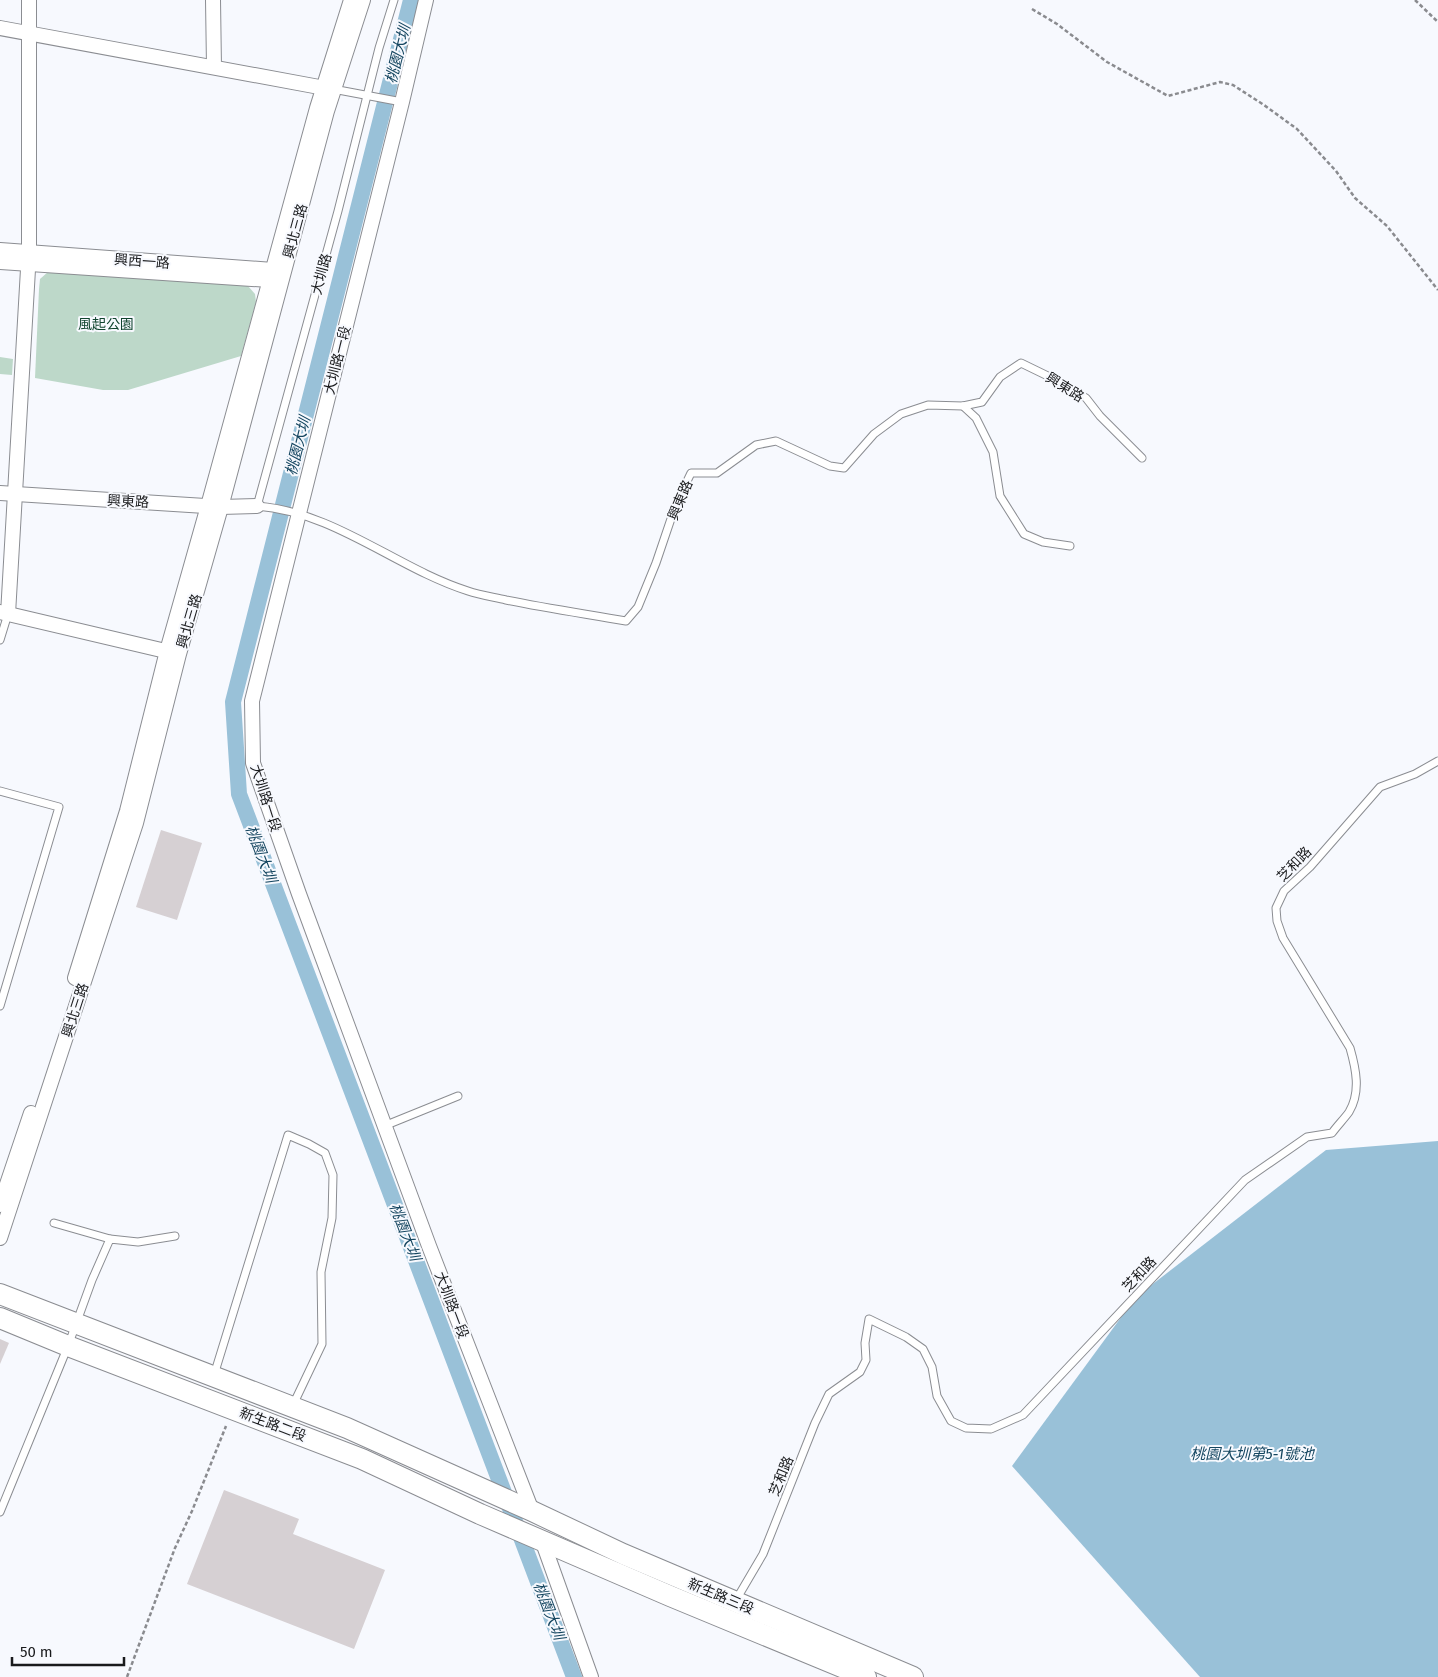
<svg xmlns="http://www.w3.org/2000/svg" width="1438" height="1677" font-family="'Fira Sans','Noto Sans TC',sans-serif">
  <rect width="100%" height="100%" fill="#f7f9fe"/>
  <g fill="#bdd8c9">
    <path d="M 48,272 L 248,286 L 255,294 L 256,302 L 241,356 L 128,390 L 103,390 L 35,378 L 39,289 L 40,279 Z"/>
    <path d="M 0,357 L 13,359 L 12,375 L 0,374 Z"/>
  </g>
  <path fill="#99c1d8" d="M 1438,1141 L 1438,1677 L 1200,1677 L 1012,1466 L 1136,1297 L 1326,1150 Z"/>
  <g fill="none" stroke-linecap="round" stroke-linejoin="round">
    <path stroke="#99c1d8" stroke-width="16" d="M 411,0 L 233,702 L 239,794 L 574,1677"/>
  </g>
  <g fill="#d6d0d3">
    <path d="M 161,830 L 202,843 L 177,920 L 136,907 Z"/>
    <path d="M 0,1339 L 9,1343 L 0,1364 Z"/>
    <path d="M 224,1490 L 299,1519 L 293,1534 L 385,1570 L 354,1649 L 187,1584 Z"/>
  </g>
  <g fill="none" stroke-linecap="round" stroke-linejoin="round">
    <defs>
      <g id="lane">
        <path d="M 394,0 L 379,48 L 338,211 L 257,506 C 335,512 396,568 468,591 C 480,595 493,597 506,600 C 545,608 586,614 626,621 L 638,607 L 656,563 L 676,504 L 691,473 L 717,473 L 756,445 L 776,441 L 830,466 L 844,468 L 874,434 L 901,414 L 928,405 L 963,406 L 982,402 L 1000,377 L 1021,363 L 1056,380 L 1086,398 L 1100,416 L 1142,458"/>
        <path d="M 333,89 L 402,102"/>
        <path d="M 963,406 L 976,418 L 993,452 L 1000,496 L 1024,534 L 1043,542 L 1070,546"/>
        <path d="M 0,640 L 8,614"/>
        <path d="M 0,791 L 59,807 L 0,1006"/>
        <path d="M 384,1126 L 458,1096"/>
        <path d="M 54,1223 L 110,1239"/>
        <path d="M 214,1375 L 288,1135 L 309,1144 L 325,1153 L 333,1175 L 332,1218 L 321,1272 L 322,1344 L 293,1405"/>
        <path d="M 0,1512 L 68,1346 L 92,1280 L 110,1239 L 138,1242 L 175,1236"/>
        <path d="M 736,1600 L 763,1554 L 815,1423 L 829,1394 L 860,1372 L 866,1360 L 865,1343 L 869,1319 L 906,1337 L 923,1349 L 932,1367 L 937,1396 L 951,1421 L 966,1428 L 991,1429 L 1023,1415 L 1245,1180 L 1307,1137 L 1332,1133 C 1337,1126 1344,1119 1349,1112 C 1361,1092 1356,1069 1350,1048 L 1283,938 L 1277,921 L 1276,908 L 1284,891 L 1310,867 L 1380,787 L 1415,774 L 1438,761"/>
      </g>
      <g id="street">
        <path d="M 213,0 L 214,67"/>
        <path d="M 426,0 L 402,102 L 252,701 L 253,763 L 299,894 L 429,1246 L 532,1511"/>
        <path d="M 0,28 L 330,89"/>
        <path d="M 0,250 L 273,270 L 280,276"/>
        <path d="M 0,262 L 252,279 L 270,280 L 277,279"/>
        <path d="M 0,493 L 221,507 L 257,506"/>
        <path d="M 0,612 L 174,653"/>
        <path d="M 8,614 L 29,252 L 29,0"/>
        <path d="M 75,978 L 127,811 L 167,651 L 208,506 L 317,108 L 351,0"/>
        <path d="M 0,1205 L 31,1113"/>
        <path d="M 0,1238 L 136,823 L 179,654 L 221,507 L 327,111 L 363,0"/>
        <path d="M 542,1540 L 591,1677"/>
      </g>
      <g id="secondary">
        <path d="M 0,1294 L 347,1428 L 532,1511 L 623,1554 L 913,1677"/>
        <path d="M 0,1318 L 68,1346 L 362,1459 L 480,1514 L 670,1596 L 866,1677"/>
      </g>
    </defs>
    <use href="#lane" stroke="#8b8d92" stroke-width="9"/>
    <use href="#street" stroke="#8b8d92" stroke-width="16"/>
    <use href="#secondary" stroke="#8b8d92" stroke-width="22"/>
    <g stroke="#8a8b8f" stroke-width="2.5" stroke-dasharray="4 2.5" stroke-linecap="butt">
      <path d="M 1415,0 L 1438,22"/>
      <path d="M 1032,9 L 1057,24 L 1107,62 L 1168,96 L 1220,82 L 1233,85 L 1264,105 L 1297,129 L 1336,171 L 1355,198 L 1387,226 L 1438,290"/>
      <path d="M 127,1677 L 175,1548 L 192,1511 L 226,1426"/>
    </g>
    <use href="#lane" stroke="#fff" stroke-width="7"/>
    <use href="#street" stroke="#fff" stroke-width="14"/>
    <use href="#secondary" stroke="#fff" stroke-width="20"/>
  </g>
  <g text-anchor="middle" stroke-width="4" stroke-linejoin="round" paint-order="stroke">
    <g font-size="14" fill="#191a1c" stroke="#f7f9fe">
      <text transform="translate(295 231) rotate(-75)" y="5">興北三路</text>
      <text transform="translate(142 261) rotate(4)" y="5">興西一路</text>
      <text transform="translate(321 274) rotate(-75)" y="5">大圳路</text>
      <text transform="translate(337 360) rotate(-76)" y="5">大圳路一段</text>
      <text transform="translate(1065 387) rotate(32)" y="5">興東路</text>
      <text transform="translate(680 500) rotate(-67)" y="5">興東路</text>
      <text transform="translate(128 501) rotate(3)" y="5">興東路</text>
      <text transform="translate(189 621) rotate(-74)" y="5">興北三路</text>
      <text transform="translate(266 798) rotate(72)" y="5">大圳路一段</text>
      <text transform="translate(1294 864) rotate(-46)" y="5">芝和路</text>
      <text transform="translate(75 1010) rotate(-72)" y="5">興北三路</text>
      <text transform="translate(1139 1274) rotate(-47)" y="5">芝和路</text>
      <text transform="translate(452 1305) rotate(69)" y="5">大圳路一段</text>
      <text transform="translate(273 1424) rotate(21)" y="5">新生路二段</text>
      <text transform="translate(781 1476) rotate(-68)" y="5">芝和路</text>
      <text transform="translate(721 1596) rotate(23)" y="5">新生路三段</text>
    </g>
    <g font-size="14" fill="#10442e" stroke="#f7f9fe">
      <text x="106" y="329">風起公園</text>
    </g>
    <g font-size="15" font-style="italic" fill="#154660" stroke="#f7f9fe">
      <text transform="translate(398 54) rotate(-76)" y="5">桃園大圳</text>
      <text transform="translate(298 446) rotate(-76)" y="5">桃園大圳</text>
      <text transform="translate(261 854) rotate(69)" y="5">桃園大圳</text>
      <text transform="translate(405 1232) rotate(69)" y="5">桃園大圳</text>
      <text x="1252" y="1459">桃園大圳第5-1號池</text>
      <text transform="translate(549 1611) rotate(69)" y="5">桃園大圳</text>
    </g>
  </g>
  <path d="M12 1657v8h112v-8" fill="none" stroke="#191a1c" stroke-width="2.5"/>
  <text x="20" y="1657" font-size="15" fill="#191a1c" stroke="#f7f9fe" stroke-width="4" paint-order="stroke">50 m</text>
</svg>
